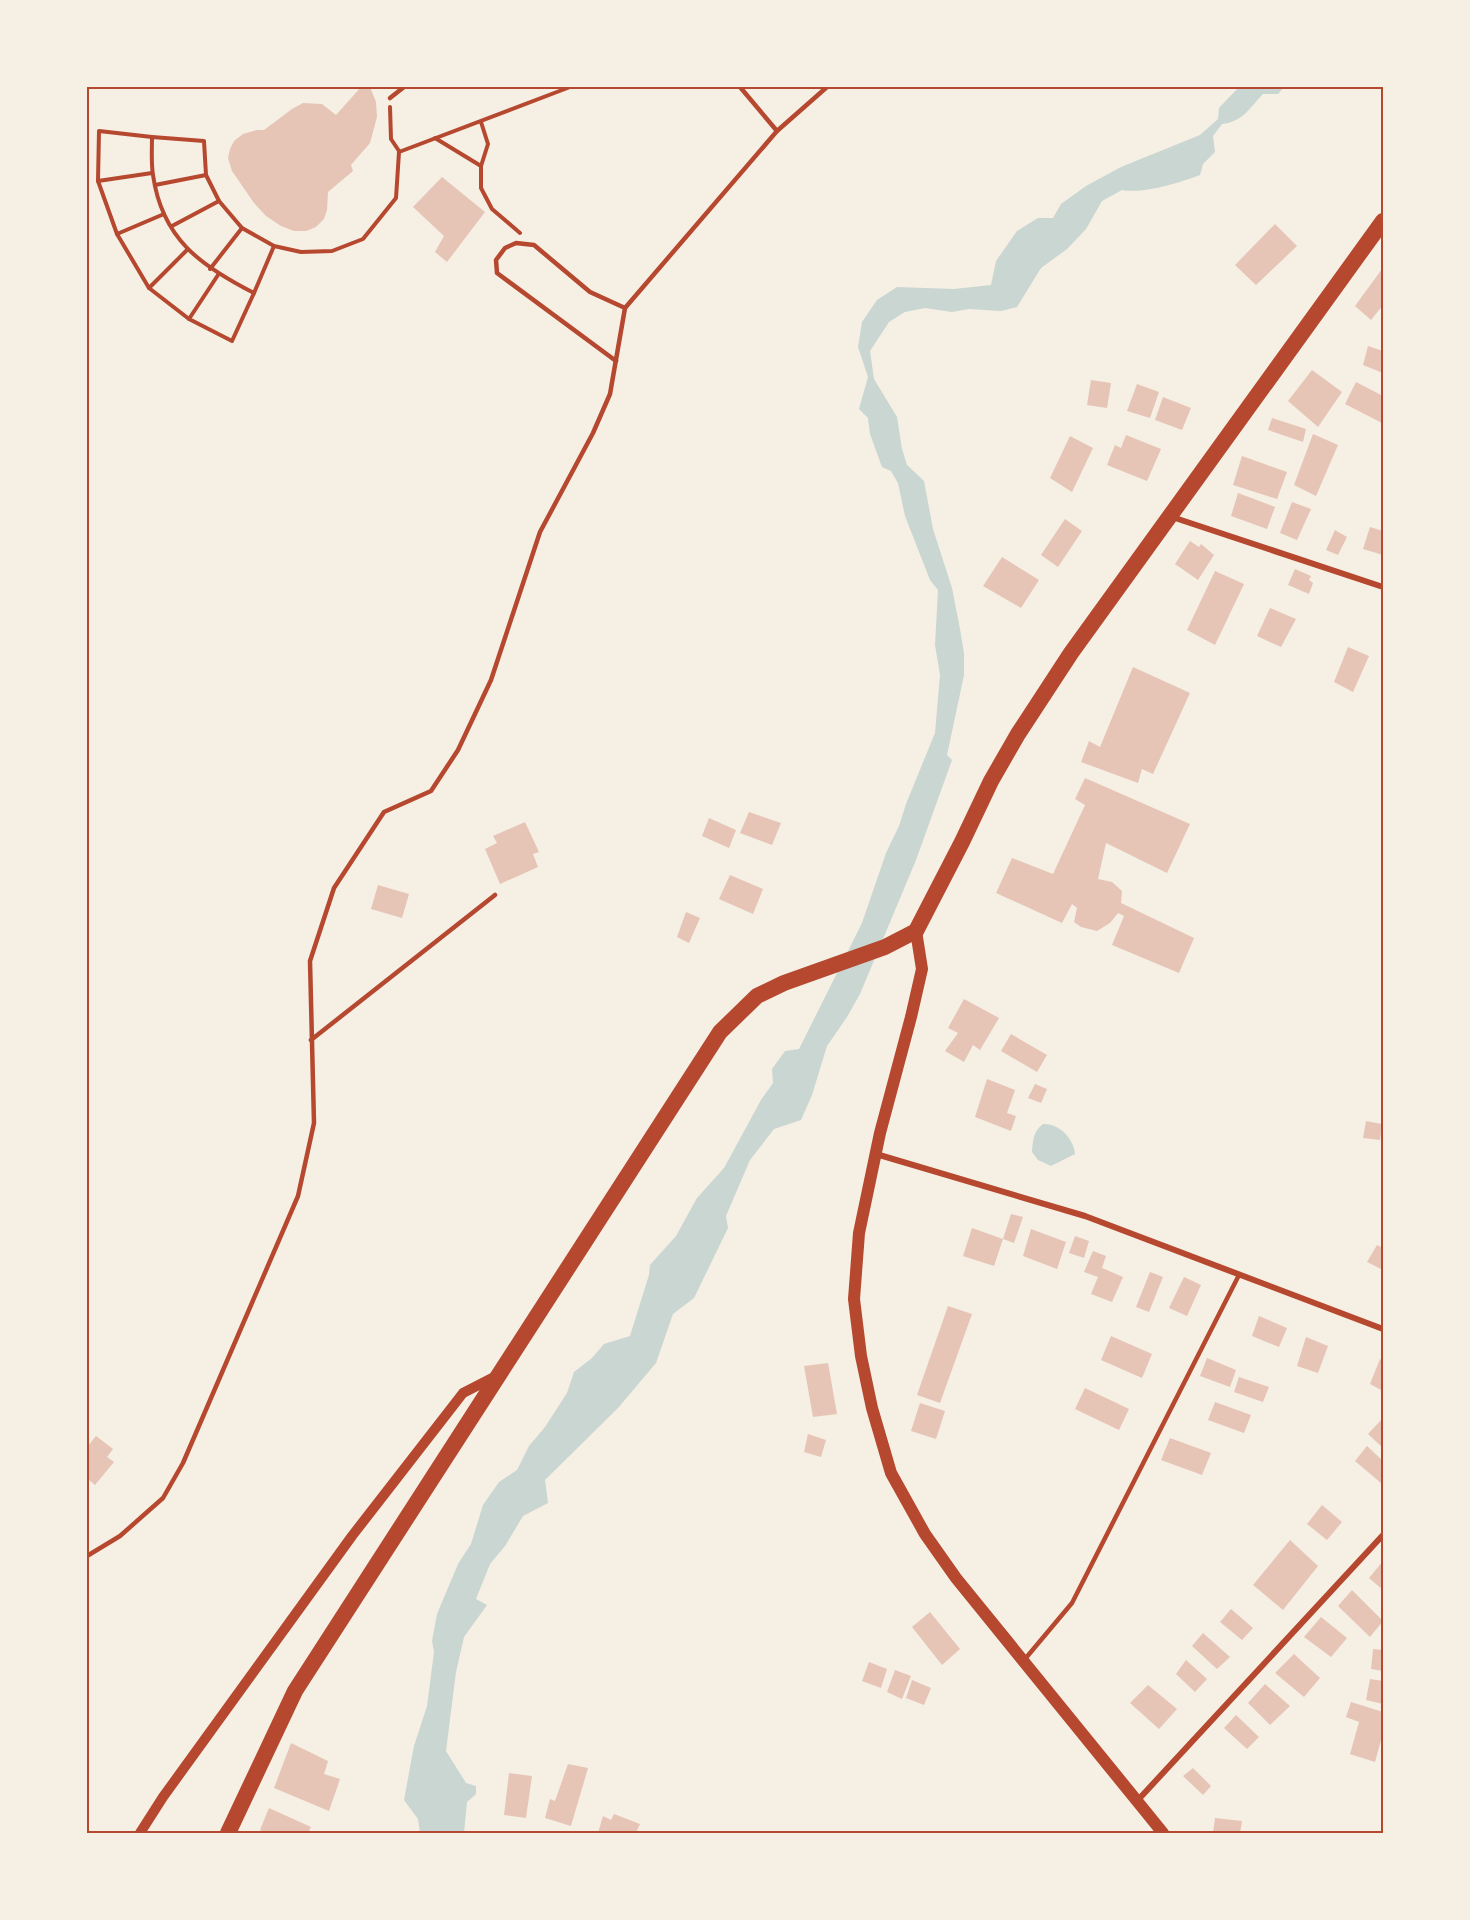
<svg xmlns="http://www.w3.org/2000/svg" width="1470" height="1920" font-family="Manrope,sans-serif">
  <rect width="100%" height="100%" fill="#f6efe4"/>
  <g fill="#c9d6d2">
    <path d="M 1239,87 L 1284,87 L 1278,94 L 1263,94 C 1250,107 1243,122 1222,124 L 1213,136 L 1215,152 L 1203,164 L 1200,175 C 1179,183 1143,194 1122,190 L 1102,201 L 1086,229 L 1067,249 L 1041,268 L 1017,307 L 1001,311 L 969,309 L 952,312 L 925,308 L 905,312 L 889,322 L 870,351 L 874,379 L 897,417 L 902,449 L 907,465 L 924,481 L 933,529 L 952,588 L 960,629 L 964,653 L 964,675 L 947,755 L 952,760 L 916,860 L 860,994 L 847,1017 L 827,1046 L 812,1095 L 801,1120 L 774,1129 L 750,1160 L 726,1216 L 728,1228 L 694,1298 L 673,1314 L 656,1363 L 618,1408 L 545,1480 L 548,1503 L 523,1516 L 505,1546 L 490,1564 L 476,1599 L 487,1605 L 464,1637 L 456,1672 L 446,1751 L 466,1783 L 476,1786 L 476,1794 L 467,1802 L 464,1833 L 420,1833 L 418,1819 L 404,1800 L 414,1746 L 427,1706 L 434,1652 L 432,1641 L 437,1614 L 458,1564 L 471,1544 L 483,1505 L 499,1482 L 517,1470 L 529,1446 L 545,1427 L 567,1393 L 574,1372 L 592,1358 L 604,1344 L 630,1336 L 649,1275 L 650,1265 L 676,1236 L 697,1198 L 724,1168 L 761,1100 L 773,1083 L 772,1069 L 785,1051 L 799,1049 L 862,923 L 886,853 L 899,826 L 906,804 L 935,733 L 940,675 L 935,645 L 938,590 L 930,580 L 905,516 L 898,483 L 891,471 L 882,467 L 870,434 L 868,418 L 859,409 L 868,377 L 858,347 L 862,322 L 877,300 L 897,287 L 954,289 L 991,285 L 996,261 L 1017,231 L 1038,218 L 1053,218 L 1061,204 L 1086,186 L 1121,167 L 1200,135 L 1218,119 L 1219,108 Z"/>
    <path d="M 1043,1124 C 1059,1123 1074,1139 1075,1154 L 1051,1166 L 1038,1160 L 1032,1152 C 1033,1140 1033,1132 1043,1124 Z"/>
  </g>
  <g fill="#e6c5b7">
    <path d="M 361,87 L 370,87 L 376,102 L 377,117 L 370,143 L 351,165 L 353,171 L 328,192 L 327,210 L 324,219 L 316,227 L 306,231 L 294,231 L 281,226 L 266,216 L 254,203 L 232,171 L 228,158 L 230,149 L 234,141 L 243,134 L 257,130 L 264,130 L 292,109 L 303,103 L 322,104 L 336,115 Z"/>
    <path d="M 442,177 L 485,212 L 447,262 L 435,252 L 444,236 L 413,207 Z"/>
    <path d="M 1275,224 L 1297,246 L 1256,285 L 1235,265 Z"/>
    <path d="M 1382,269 L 1383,305 L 1371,320 L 1355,306 Z"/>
    <path d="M 1368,346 L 1383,351 L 1383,373 L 1363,365 Z"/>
    <path d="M 1312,370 L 1342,392 L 1318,427 L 1288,401 Z"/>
    <path d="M 1091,380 L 1111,383 L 1107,408 L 1087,405 Z"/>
    <path d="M 1356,382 L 1383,396 L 1382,423 L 1345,404 Z"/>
    <path d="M 1137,384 L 1159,392 L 1150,418 L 1127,411 Z"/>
    <path d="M 1163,397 L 1191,408 L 1182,430 L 1155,420 Z"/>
    <path d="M 1272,418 L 1306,429 L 1303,442 L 1268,430 Z"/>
    <path d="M 1313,434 L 1338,445 L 1316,496 L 1294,485 Z"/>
    <path d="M 1126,435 L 1161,449 L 1147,481 L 1107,465 L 1115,445 L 1121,448 Z"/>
    <path d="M 1070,436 L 1093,448 L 1072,492 L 1050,478 Z"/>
    <path d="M 1242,456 L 1287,472 L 1277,499 L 1233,485 Z"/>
    <path d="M 1238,493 L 1275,507 L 1267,529 L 1231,516 Z"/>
    <path d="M 1292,502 L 1311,509 L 1297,540 L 1280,533 Z"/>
    <path d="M 1065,519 L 1082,531 L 1058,567 L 1041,555 Z"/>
    <path d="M 1370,527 L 1383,531 L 1383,555 L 1363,549 Z"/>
    <path d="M 1335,530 L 1347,537 L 1338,555 L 1326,550 Z"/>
    <path d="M 1190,541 L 1199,547 L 1201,544 L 1214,555 L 1198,580 L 1175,564 Z"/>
    <path d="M 1002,557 L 1039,580 L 1021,608 L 983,586 Z"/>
    <path d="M 1295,569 L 1311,576 L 1309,580 L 1313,583 L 1309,594 L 1288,585 Z"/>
    <path d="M 1215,571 L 1244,584 L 1215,645 L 1187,630 Z"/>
    <path d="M 1270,608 L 1296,619 L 1281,647 L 1257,636 Z"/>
    <path d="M 1348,647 L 1369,656 L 1353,692 L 1334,682 Z"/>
    <path d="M 1133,667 L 1190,693 L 1153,774 L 1142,769 L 1138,783 L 1081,762 L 1089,741 L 1100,747 Z"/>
    <path d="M 1085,778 L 1190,824 L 1167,873 L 1106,843 L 1098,879 L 1112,882 L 1122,891 L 1121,903 L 1194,938 L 1179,973 L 1112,945 L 1124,916 L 1118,913 L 1110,923 L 1097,931 L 1081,927 L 1074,922 L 1077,908 L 1072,904 L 1062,923 L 996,893 L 1012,858 L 1053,874 L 1085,805 L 1075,799 Z"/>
    <path d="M 749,812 L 781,823 L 772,845 L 740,833 Z"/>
    <path d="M 709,818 L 736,830 L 729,848 L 702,836 Z"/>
    <path d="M 525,822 L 539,852 L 533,854 L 538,867 L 500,884 L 485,849 L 497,843 L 493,836 Z"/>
    <path d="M 730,875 L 763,889 L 753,914 L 719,899 Z"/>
    <path d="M 378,885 L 409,894 L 402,918 L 371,909 Z"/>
    <path d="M 686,912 L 700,918 L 689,943 L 677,937 Z"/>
    <path d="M 964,999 L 999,1018 L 980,1050 L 973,1045 L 964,1062 L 945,1051 L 958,1033 L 948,1028 Z"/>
    <path d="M 1011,1034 L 1047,1055 L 1037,1072 L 1001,1051 Z"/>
    <path d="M 987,1079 L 1015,1090 L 1007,1113 L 1016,1116 L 1011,1131 L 975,1117 Z"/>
    <path d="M 1035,1084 L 1047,1089 L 1041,1103 L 1028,1098 Z"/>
    <path d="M 1366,1121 L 1382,1124 L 1380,1140 L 1363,1138 Z"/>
    <path d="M 1011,1214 L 1023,1217 L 1014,1243 L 1003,1239 Z"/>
    <path d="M 972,1228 L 1003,1239 L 994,1266 L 963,1256 Z"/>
    <path d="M 1031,1229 L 1066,1242 L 1057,1269 L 1023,1256 Z"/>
    <path d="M 1075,1236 L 1089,1241 L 1084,1258 L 1069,1253 Z"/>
    <path d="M 1377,1245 L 1383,1248 L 1383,1270 L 1367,1262 Z"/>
    <path d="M 1093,1251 L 1106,1256 L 1102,1268 L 1123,1277 L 1112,1302 L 1091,1294 L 1098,1277 L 1084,1272 Z"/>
    <path d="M 1150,1272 L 1163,1277 L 1149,1312 L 1136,1307 Z"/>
    <path d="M 1184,1277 L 1201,1285 L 1187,1316 L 1169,1308 Z"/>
    <path d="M 948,1306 L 972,1314 L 940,1403 L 917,1395 Z"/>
    <path d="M 1259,1316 L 1287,1328 L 1279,1347 L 1252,1336 Z"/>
    <path d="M 1111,1336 L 1152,1354 L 1142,1378 L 1101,1360 Z"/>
    <path d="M 1306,1337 L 1328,1346 L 1318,1373 L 1297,1366 Z"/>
    <path d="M 1207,1358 L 1236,1370 L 1230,1387 L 1200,1376 Z"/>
    <path d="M 1380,1359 L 1383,1361 L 1383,1391 L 1370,1384 Z"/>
    <path d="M 828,1363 L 837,1414 L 813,1417 L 804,1366 Z"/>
    <path d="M 1239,1377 L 1269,1387 L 1263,1402 L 1234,1392 Z"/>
    <path d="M 1085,1388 L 1129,1409 L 1119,1430 L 1075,1409 Z"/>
    <path d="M 1215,1402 L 1251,1415 L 1244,1433 L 1208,1420 Z"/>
    <path d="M 920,1403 L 945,1411 L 936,1439 L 911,1431 Z"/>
    <path d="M 1383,1418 L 1383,1448 L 1368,1434 Z"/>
    <path d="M 808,1434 L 826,1440 L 821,1457 L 804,1452 Z"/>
    <path d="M 96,1436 L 113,1449 L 107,1457 L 114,1462 L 95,1485 L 87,1478 L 87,1447 Z"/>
    <path d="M 1170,1438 L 1211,1453 L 1202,1475 L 1161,1460 Z"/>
    <path d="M 1367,1446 L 1383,1461 L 1383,1481 L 1381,1483 L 1355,1461 Z"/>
    <path d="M 1322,1505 L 1342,1522 L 1327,1540 L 1307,1524 Z"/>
    <path d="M 1290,1540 L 1318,1566 L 1283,1610 L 1253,1585 Z"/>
    <path d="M 1383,1561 L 1383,1590 L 1369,1578 Z"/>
    <path d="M 1352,1590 L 1383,1621 L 1370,1637 L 1338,1606 Z"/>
    <path d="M 1231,1609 L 1253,1628 L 1242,1640 L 1220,1622 Z"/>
    <path d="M 930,1612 L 960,1649 L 942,1665 L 912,1627 Z"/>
    <path d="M 1321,1617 L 1347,1638 L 1331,1657 L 1304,1637 Z"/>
    <path d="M 1203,1633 L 1230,1657 L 1217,1669 L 1192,1646 Z"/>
    <path d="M 1373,1649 L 1383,1650 L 1383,1671 L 1371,1669 Z"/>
    <path d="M 1294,1654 L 1320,1678 L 1304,1697 L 1275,1673 Z"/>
    <path d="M 1186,1660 L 1207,1679 L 1195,1692 L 1176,1674 Z"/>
    <path d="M 869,1662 L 887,1669 L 881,1688 L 862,1681 Z"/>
    <path d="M 895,1670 L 911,1676 L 902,1699 L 887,1692 Z"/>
    <path d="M 1370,1679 L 1383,1681 L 1383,1704 L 1366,1700 Z"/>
    <path d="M 912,1680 L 931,1688 L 924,1705 L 906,1698 Z"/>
    <path d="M 1265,1684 L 1290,1706 L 1270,1725 L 1248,1703 Z"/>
    <path d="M 1148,1685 L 1177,1709 L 1159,1729 L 1130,1703 Z"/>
    <path d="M 1351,1702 L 1383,1712 L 1383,1733 L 1375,1762 L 1350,1754 L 1359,1722 L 1346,1717 Z"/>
    <path d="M 1236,1715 L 1259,1737 L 1247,1749 L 1224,1728 Z"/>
    <path d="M 291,1743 L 328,1761 L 324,1774 L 340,1779 L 329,1811 L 274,1788 Z"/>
    <path d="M 568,1764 L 588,1768 L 571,1826 L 545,1818 L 550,1799 L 555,1801 Z"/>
    <path d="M 1193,1768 L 1211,1786 L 1203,1795 L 1183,1776 Z"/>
    <path d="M 509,1773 L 532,1776 L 526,1818 L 504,1815 Z"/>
    <path d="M 269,1808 L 311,1827 L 308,1833 L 266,1833 L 260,1830 Z"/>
    <path d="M 614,1814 L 640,1824 L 636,1833 L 598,1833 L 603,1816 L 611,1820 Z"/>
    <path d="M 1215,1818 L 1242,1821 L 1240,1833 L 1213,1833 Z"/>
  </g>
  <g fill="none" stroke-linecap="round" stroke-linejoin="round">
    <g stroke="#b5482f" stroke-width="4">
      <path d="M 390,107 L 391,139 L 399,151"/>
      <path d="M 481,122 L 488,144 L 481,166 L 481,188 L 492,209 L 520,233"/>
      <path d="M 152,137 L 99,131 L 98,181 L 117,234 L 149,288 L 189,319 L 232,341 L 254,293"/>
      <path d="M 435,138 L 481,166"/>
      <path d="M 98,181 L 152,173"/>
      <path d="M 155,185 L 206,175"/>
      <path d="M 172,226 L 219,201"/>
      <path d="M 117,234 L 164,214"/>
      <path d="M 274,246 L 254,293 C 201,266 162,239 153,175 C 151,163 152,150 152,137 L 204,141 L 206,175 L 219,201 L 242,228 L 274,246 L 301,252 L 332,251 L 363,239 L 396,198 L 399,152 L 570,87"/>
      <path d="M 210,269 L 242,228"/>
      <path d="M 149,288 L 187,250"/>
      <path d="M 189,319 L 218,275"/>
    </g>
    <g stroke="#b5482f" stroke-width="4.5">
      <path d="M 740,87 L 777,131"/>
      <path d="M 390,98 L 404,87"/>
      <path d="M 616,361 L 497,273 L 496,260 L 505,248 L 516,243 L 534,245 L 590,292 L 625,308"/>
      <path d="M 311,1040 L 495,895"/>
      <path d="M 87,1556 L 120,1536 L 163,1498 L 183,1463 L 298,1196 L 314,1123 L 310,961 L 334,888 L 384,812 L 431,791 L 458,750 L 491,680 L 540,532 L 593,433 L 610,394 L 625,308 L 777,131 L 827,87"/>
      <path d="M 1025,1659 L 1072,1603 L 1239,1275"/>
    </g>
    <g stroke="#b5482f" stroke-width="6">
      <path d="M 1172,517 L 1383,587"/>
      <path d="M 876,1154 L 1085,1216 L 1383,1329"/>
      <path d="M 1138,1800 L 1383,1535"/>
    </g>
    <path stroke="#b5482f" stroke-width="10" d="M 140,1833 L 163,1797 L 352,1536 L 463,1393 L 498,1375"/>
    <path stroke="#b5482f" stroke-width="12" d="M 916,931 L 922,969 L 911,1017 L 880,1133 L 859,1233 L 854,1299 L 861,1356 L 872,1408 L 891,1473 L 925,1534 L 956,1578 L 1163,1833"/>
    <path stroke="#b5482f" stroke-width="16" d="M 228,1833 L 295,1691 L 720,1032 L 757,996 L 784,983 L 885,947 L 916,931 L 962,842 L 991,781 L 1018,734 L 1071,653 L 1383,221"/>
  </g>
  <rect width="1470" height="1920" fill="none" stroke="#f6efe4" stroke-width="177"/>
  <rect x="88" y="88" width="1294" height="1744" fill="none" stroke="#b5482f" stroke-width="2"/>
</svg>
